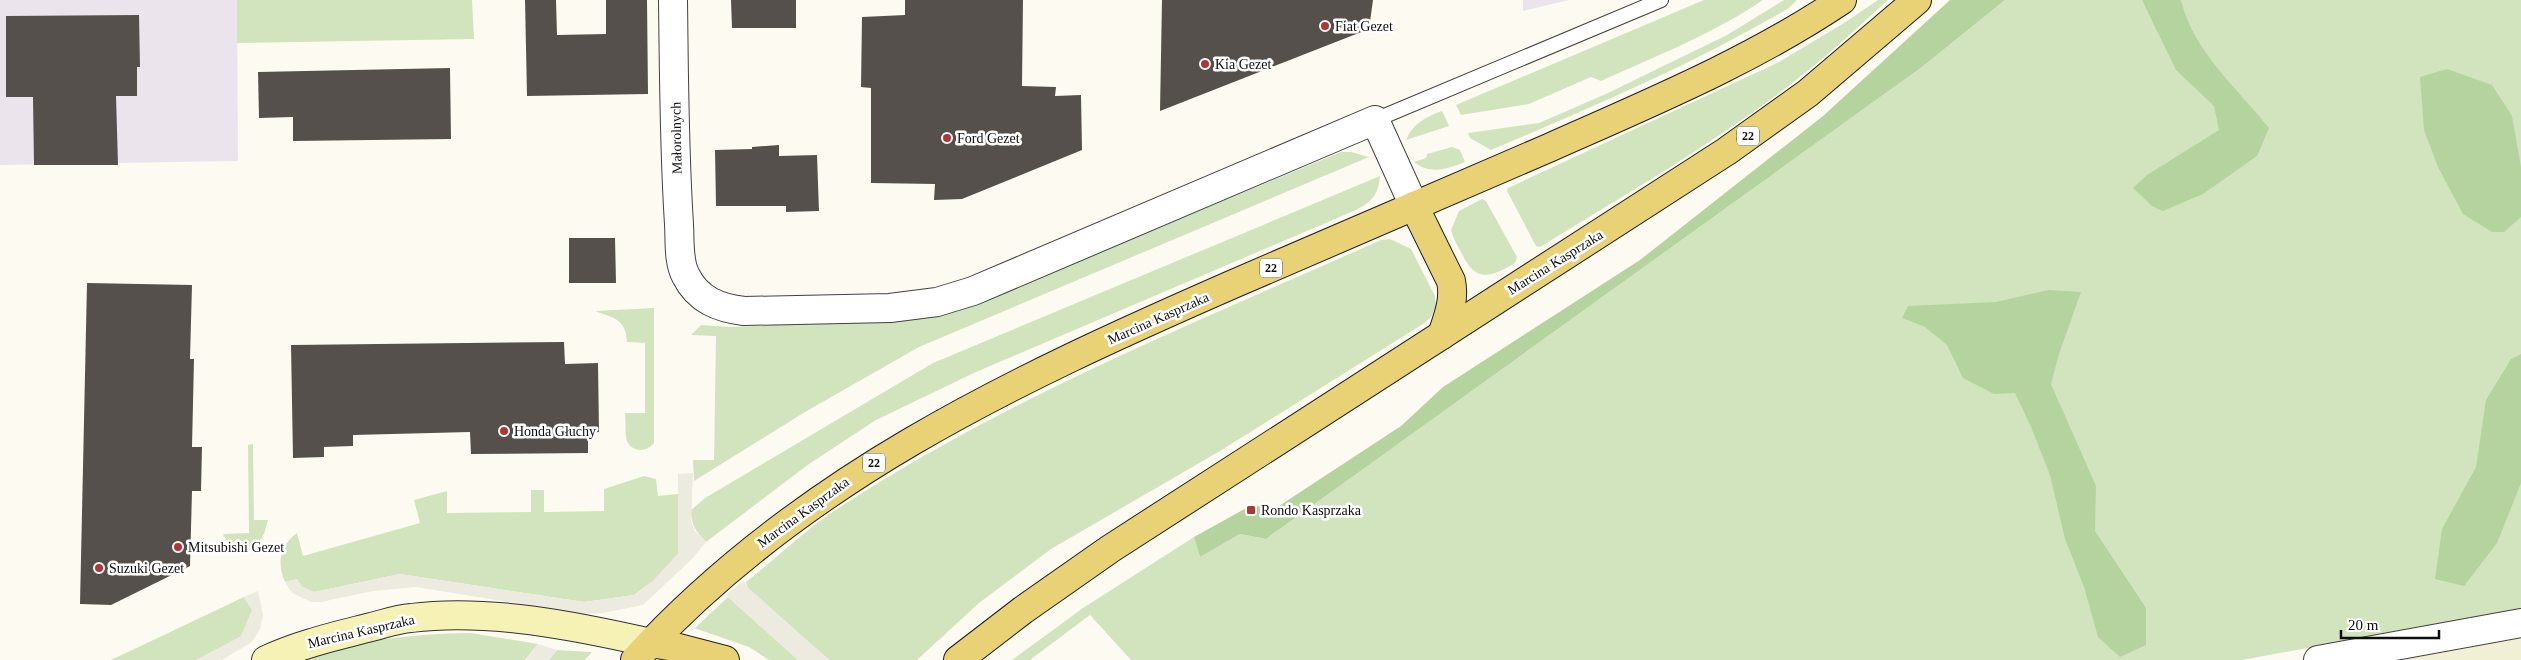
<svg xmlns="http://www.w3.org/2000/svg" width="2521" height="660" font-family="'Times New Roman',serif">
  <rect width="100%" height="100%" fill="#fdfbf1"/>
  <g fill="#ebe4ec">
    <path d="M 0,0 L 237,0 L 238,161 L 0,165 Z"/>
    <path d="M 1523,0 L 1569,0 L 1523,11 Z"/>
  </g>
  <path fill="#f1efd4" d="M 2521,638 L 2521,660 L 2395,660 Z"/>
  <g fill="#d1e4be">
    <path d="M 237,0 L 472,0 L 474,39 L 237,43 Z"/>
    <path d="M 1704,0 L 1763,0 C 1713,34 1656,56 1601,81 L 1591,77 L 1529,104 L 1461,115 L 1456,105 Z"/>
    <path d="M 1784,0 L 1797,0 L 1789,8 C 1694,64 1592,107 1491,150 L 1470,138 L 1468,133 L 1539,123 L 1608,93 L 1727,35 Z"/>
    <path d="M 1878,0 L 1888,0 C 1856,29 1825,58 1791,84 C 1712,145 1624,195 1540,247 L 1536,246 L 1507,191 L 1508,188 L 1777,63 L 1844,23 Z"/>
    <path d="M 2005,0 L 2521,0 L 2521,609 L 2242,660 L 1131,660 L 1090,615 L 1030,660 L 1012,660 L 1083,608 L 1194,537 L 1200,557 L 1240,534 L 1266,539 L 1922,67 Z"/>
    <path d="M 1442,111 L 1449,126 L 1406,140 C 1412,124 1427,116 1442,111 Z"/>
    <path d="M 1452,147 L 1460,150 L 1465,162 C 1447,169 1430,175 1414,162 L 1426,158 L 1427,154 Z"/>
    <path d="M 1341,152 L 1351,152 L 1369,157 L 919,347 L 805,412 L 694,481 L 693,460 L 714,460 L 716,336 L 691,335 L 701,325 L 730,327 L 916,319 L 960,310 Z"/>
    <path d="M 1380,176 C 1378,195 1373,201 1356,210 L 976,372 L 876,420 L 809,464 L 706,542 C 696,532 691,525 691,510 L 705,498 L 933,363 Z"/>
    <path d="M 1482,199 L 1486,201 L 1517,257 L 1515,263 C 1490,278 1475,283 1461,252 C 1457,245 1453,238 1451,230 L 1459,211 Z"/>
    <path d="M 1390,239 L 1411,249 L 1435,296 L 1436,306 L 1431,317 L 1423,324 L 1220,451 L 1051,549 L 979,603 L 917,660 L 829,660 L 748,588 L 746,582 C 775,559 803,532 834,511 C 1005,398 1195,323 1381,240 Z"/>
    <path d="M 654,308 L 654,443 C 646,453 630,453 626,438 C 625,430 626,421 625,413 L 645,413 L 645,343 L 627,342 C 626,319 614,318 595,311 Z"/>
    <path d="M 253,444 L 254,520 L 268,520 C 266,526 265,534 261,539 C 250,554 230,551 223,534 L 249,533 L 248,445 Z"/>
    <path d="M 644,476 L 656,479 L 658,496 L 678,494 L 678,554 L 653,581 L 634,595 L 584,602 L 400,574 L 314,592 L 302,587 L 297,579 L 285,582 C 277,564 279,546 297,533 L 303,556 L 420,523 L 414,500 L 447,491 L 447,513 L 531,512 L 531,490 L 544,490 L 544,512 L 604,511 L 604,489 Z"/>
    <path d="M 244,597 L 252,610 L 241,637 L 196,660 L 111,660 Z"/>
    <path d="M 728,597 L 798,660 L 769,660 L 749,647 L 697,629 L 695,628 Z"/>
    <path d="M 471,633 L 538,644 L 525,660 L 305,660 C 363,639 410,634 471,633 Z"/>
    <path d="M 557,650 L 592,652 L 585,660 L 549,660 Z"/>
  </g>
  <g fill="#b5d39f">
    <path d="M 1950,0 L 2005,0 L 1922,67 L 1266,539 L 1240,534 L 1200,557 L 1194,537 L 1250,506 L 1279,506 L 1401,426 L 1443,387 L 1640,260 L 1823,116 Z"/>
    <path d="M 2142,0 L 2181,0 C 2193,51 2237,88 2269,128 L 2257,156 L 2203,194 L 2163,211 L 2152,206 L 2133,188 L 2147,175 L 2219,130 L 2214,106 L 2176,70 Z"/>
    <path d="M 2447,69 L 2492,85 L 2512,116 L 2521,167 L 2521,217 L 2504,232 L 2492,232 L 2463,214 L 2438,167 L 2424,130 L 2420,77 Z"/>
    <path d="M 2048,290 L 2081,292 L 2059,354 L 2051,384 L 2096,486 L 2095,531 L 2146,608 L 2146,645 L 2120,657 L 2098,637 L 2084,587 L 2065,539 L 2050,475 L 2031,427 L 2015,393 L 1994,394 L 1963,378 L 1947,345 L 1925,327 L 1902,318 L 1908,306 L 1996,302 Z"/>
    <path d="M 2521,354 L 2521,483 L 2497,543 L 2464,586 L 2435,579 L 2442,529 L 2476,467 L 2486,400 L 2511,359 Z"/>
  </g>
  <g fill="#edeae0">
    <path d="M 693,473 L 691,521 L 695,531 L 706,542 L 692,559 L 643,605 L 603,613 L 583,614 L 416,587 L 373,591 L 321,602 L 311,602 L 292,593 L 285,582 L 297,579 L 302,587 L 314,592 L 400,574 L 584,602 L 634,595 L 653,581 L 678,554 L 678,474 Z"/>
    <path d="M 744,580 L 748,588 L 829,660 L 798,660 L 728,597 L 726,595 Z"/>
    <path d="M 258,591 L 263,615 L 260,629 L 252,642 L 222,660 L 196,660 L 241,636 L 252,610 L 244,597 Z"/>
    <path d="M 538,644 L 557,650 L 549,660 L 526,660 Z"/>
  </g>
  <g fill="#56504c">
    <path d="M 525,0 L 556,0 L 557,35 L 606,34 L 606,0 L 647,0 L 648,94 L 527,96 Z"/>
    <path d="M 731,0 L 796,0 L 796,28 L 732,28 Z"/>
    <path d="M 905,0 L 1023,0 L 1022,86 L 1056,87 L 1055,96 L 1081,95 L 1082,150 L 962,199 L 934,200 L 935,184 L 871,183 L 871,88 L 861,87 L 862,17 L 905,15 Z"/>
    <path d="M 1162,0 L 1373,0 L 1369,29 L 1160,111 Z"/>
    <path d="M 139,15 L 140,67 L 137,67 L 137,96 L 116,96 L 118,165 L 34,165 L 33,97 L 6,97 L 6,16 Z"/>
    <path d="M 450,68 L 451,139 L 293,141 L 293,117 L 259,118 L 258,72 Z"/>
    <path d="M 779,145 L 779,156 L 817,155 L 819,211 L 786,212 L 786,206 L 716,206 L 715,150 L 752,149 L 752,147 Z"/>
    <path d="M 569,238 L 615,238 L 616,283 L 569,283 Z"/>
    <path d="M 87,283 L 192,285 L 190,359 L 194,359 L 192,447 L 202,447 L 201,491 L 192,491 L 190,566 L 111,605 L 80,604 Z"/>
    <path d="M 564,342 L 565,364 L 598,363 L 599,432 L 588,433 L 588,453 L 471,454 L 470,432 L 353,435 L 353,446 L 324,447 L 324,457 L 293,458 L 291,345 Z"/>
  </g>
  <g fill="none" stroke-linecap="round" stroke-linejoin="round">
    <defs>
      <path id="lane" d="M 1375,120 L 1661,0"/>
      <g id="street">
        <path d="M 673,0 C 674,74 674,149 679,224 C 680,240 678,262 686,276 C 698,300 719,308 744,311 L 890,308 L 937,302 L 973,291 L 1375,120 L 1414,206"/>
        <path d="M 2318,660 L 2521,623"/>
      </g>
      <path id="secondary" d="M 266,660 C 298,645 332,637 367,628 C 381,625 396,619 411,618 C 487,608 576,626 651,643"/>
      <g id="primary">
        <path d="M 1414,206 L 1451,281 C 1455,300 1448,317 1442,335"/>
        <path d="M 651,643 L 675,647 L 725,660"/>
        <path d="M 635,660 C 799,480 1012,381 1231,285 C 1335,240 1440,195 1544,150 C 1645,105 1750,62 1842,0"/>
        <path d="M 958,660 L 1023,610 L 1110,549 L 1727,151 L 1808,93 L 1917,0"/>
      </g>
    </defs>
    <use href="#lane" stroke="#414141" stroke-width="16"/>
    <use href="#street" stroke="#414141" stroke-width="30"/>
    <use href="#secondary" stroke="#303030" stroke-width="30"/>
    <use href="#primary" stroke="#1f1f1f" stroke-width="30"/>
    <use href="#lane" stroke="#fff" stroke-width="14"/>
    <use href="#street" stroke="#fff" stroke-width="28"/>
    <use href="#secondary" stroke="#f6f1b4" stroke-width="28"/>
    <use href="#primary" stroke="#e9d176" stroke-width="28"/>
  </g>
  <g fill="#ae3637" stroke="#fff" stroke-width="2">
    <circle cx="1325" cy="26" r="5"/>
    <circle cx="1205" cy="64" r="5"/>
    <circle cx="947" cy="138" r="5"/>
    <circle cx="504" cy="431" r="5"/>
    <rect x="1246" y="505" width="10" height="10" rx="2.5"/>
    <circle cx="178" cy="547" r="5"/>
    <circle cx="99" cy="568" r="5"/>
  </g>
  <g text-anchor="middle" stroke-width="5" stroke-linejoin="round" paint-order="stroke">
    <g fill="#fff" stroke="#565656" stroke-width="1">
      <rect x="1737" y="126.5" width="22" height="19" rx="4"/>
      <rect x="1260" y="258.5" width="22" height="19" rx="4"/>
      <rect x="863" y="453.5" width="22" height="19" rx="4"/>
    </g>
    <g font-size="12" font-weight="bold" fill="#0e0e0e">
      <text x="1748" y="140">22</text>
      <text x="1271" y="272">22</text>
      <text x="874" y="467">22</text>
    </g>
    <g font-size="14" fill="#0e0e0e" stroke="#fff" text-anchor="start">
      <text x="1335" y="31">Fiat Gezet</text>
      <text x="1215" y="69">Kia Gezet</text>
      <text x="957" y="143">Ford Gezet</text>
      <text x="514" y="436">Honda Głuchy</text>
      <text x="1261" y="515">Rondo Kasprzaka</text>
      <text x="188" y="552">Mitsubishi Gezet</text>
      <text x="109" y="573">Suzuki Gezet</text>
    </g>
    <g font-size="14" fill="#0e0e0e" stroke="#fff">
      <text transform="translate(676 138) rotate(-91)" y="5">Małorolnych</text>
      <text transform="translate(1555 262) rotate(-32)" y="5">Marcina Kasprzaka</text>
      <text transform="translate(1158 318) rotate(-24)" y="5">Marcina Kasprzaka</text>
      <text transform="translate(803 512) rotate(-36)" y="5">Marcina Kasprzaka</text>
      <text transform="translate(361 631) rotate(-13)" y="5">Marcina Kasprzaka</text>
    </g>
  </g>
  <path d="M2341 630v8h98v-8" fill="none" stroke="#0e0e0e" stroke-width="2.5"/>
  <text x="2348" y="630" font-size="15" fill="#0e0e0e" stroke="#ffffff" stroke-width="4" paint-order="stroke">20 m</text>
</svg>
